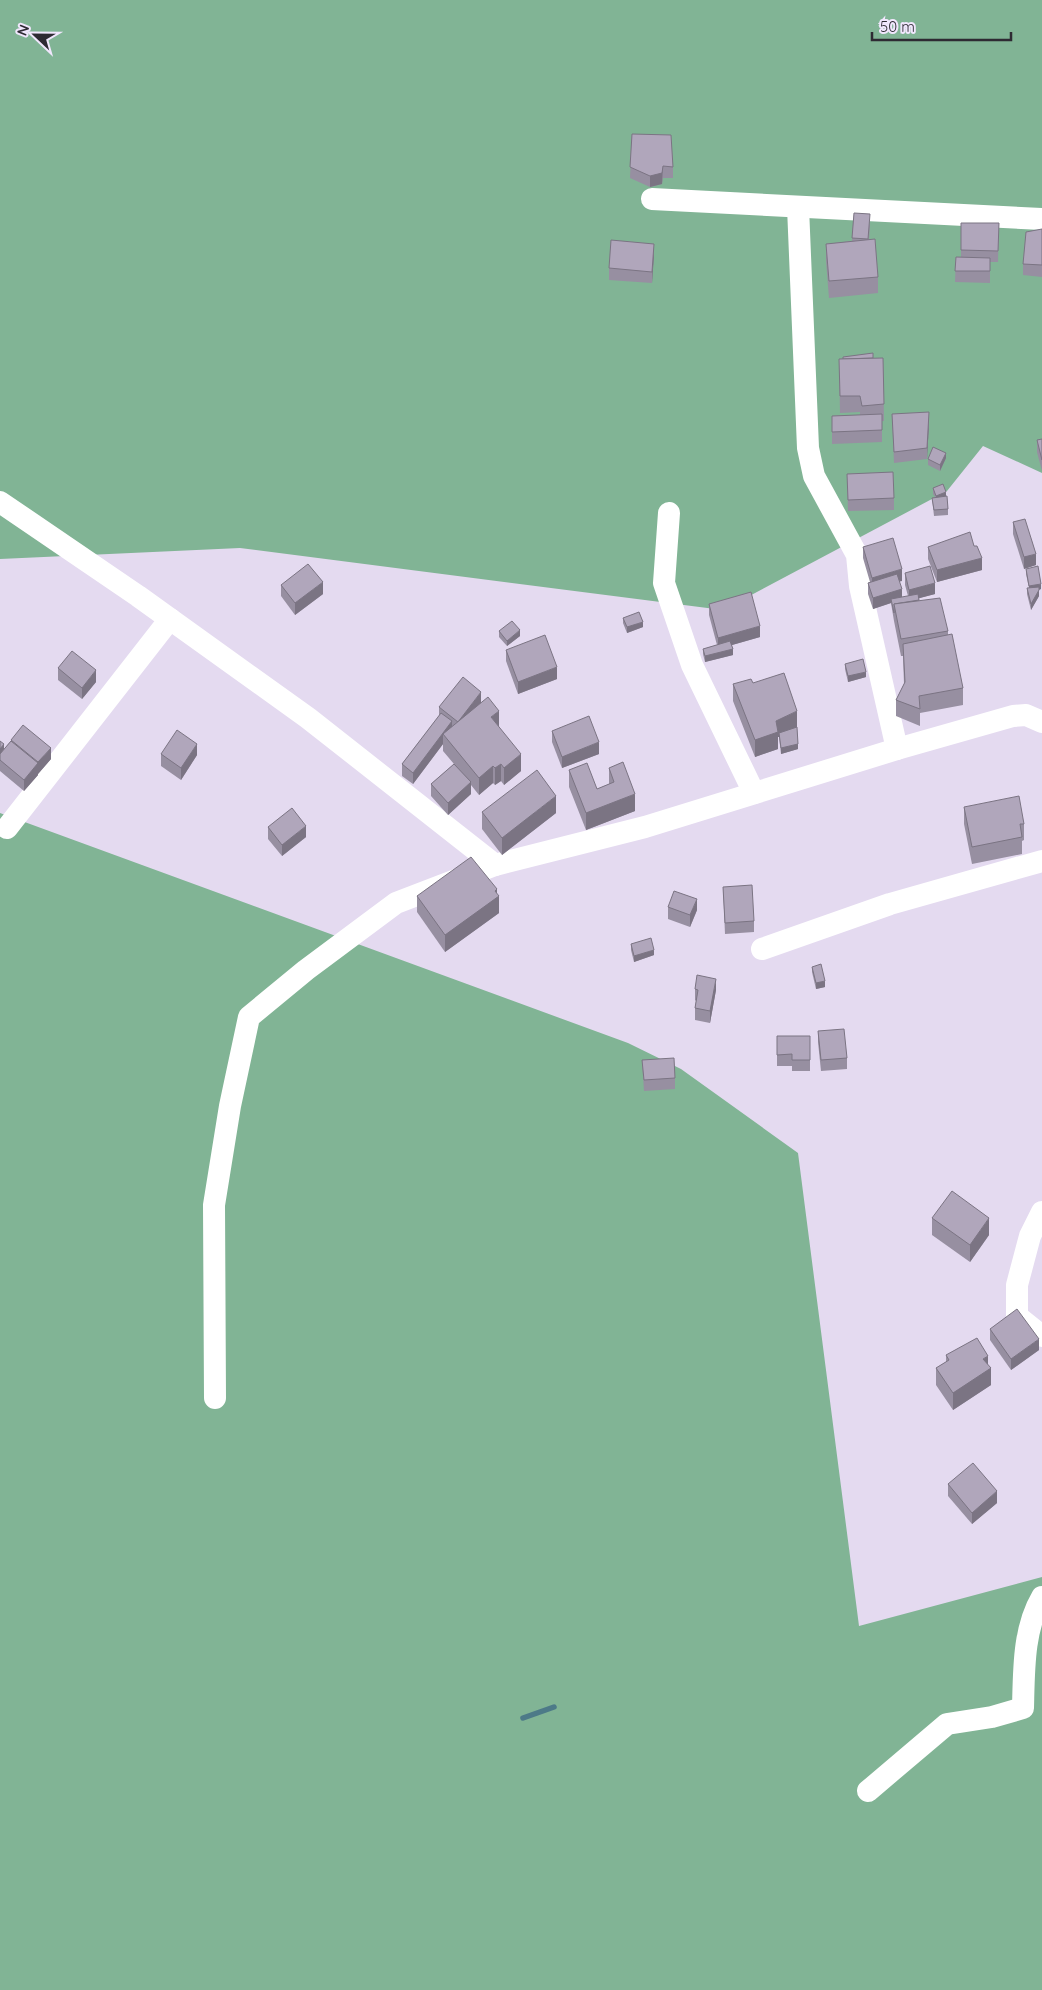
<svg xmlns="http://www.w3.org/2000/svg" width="1042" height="1990" font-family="Quicksand,sans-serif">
  <rect width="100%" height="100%" fill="#e4daf0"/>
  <g fill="#81b495">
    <path d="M 0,0 L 1042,0 L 1042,473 L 983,446 L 947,491 L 723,610 L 240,548 L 0,559 Z"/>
    <path d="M 0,813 L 628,1043 L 681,1069 L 798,1153 L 859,1626 L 1042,1577 L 1042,1990 L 0,1990 Z"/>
  </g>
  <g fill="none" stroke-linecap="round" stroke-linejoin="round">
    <path stroke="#4d7a88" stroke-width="5.5" d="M 523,1718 L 554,1707"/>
    <g stroke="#fff" stroke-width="22">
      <path d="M 652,199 L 1042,219"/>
      <path d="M 798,207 L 808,448 L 814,476 L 857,555 L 860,586 L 897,749"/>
      <path d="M 0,502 L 138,596 L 308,718 L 495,865"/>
      <path d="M 669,513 L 664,583 L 692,665 L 754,793"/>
      <path d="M 7,828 L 170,619"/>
      <path d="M 762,949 L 890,904 L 1042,861"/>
      <path d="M 1042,1212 L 1030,1236 L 1017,1285 L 1017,1316 L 1042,1336"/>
      <path d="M 215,1398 L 214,1205 L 230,1106 L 249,1017 L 306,970 L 396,903 L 495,865 L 645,827 L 897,749 L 1013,716 L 1026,715 L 1042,722"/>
      <path d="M 868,1791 L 947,1724 L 992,1717 L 1023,1708 C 1024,1671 1023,1629 1042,1597"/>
    </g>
  </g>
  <g fill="#978fa1">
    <path d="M 632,134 L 673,167 L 673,178 L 663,178 L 662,184 L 650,187 L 630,178 Z"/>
    <path d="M 854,213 L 870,225 L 869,240 L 878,277 L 878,293 L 829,298 L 826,261 L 826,244 L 852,241 Z"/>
    <path d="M 961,223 L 999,223 L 998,262 L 990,262 L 990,283 L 955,282 L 956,257 L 961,257 Z"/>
    <path d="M 1042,229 L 1042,277 L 1023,275 L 1023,264 Z"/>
    <path d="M 654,255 L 652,283 L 609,280 L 609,268 Z"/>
    <path d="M 883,358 L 884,421 L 882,421 L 882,442 L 832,444 L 832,416 L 860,415 L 860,412 L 840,413 L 839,359 Z"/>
    <path d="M 892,414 L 929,423 L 927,459 L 894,463 Z"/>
    <path d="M 1042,439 L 1042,471 L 1037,452 L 1037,440 Z"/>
    <path d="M 946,458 L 940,471 L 928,465 L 928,459 Z"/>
    <path d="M 847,474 L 894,498 L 894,510 L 848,511 Z"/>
    <path d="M 933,488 L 946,496 L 948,509 L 948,515 L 934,516 L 932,498 L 935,497 L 933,494 Z"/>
    <path d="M 1013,522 L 1036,565 L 1024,569 L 1013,534 Z"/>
    <path d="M 974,546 L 982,570 L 937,582 L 928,559 L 928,547 Z"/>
    <path d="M 863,547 L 902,581 L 899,581 L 902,598 L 908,596 L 905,585 L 905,573 L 935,594 L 919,598 L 919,600 L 948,631 L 948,635 L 963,688 L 963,705 L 920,713 L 920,726 L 896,716 L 896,700 L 904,684 L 903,656 L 901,656 L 894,621 L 891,603 L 873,609 L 868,594 L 868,583 L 870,582 L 863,558 Z"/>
    <path d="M 1026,569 L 1041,589 L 1039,590 L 1039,596 L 1031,610 L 1027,594 L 1027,588 L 1029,588 L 1026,574 Z"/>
    <path d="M 281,585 L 323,594 L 295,615 L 281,596 Z"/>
    <path d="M 709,604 L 760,637 L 732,645 L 733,655 L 705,662 L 703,654 L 703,649 L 717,645 L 709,615 Z"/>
    <path d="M 623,618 L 643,627 L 627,633 L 623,623 Z"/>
    <path d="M 499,631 L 520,636 L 507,646 L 499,637 Z"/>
    <path d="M 506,650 L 557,679 L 518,694 L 506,661 Z"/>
    <path d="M 845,664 L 866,677 L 848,682 L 845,669 Z"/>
    <path d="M 58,668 L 96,682 L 82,699 L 58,680 Z"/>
    <path d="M 753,683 L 797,728 L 797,729 L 798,749 L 781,754 L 779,737 L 778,737 L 778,749 L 755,757 L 733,701 L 733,684 Z"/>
    <path d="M 481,703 L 499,727 L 521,771 L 504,785 L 501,781 L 495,785 L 493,783 L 479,795 L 471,785 L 471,794 L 448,815 L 431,796 L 431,784 L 454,764 L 443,751 L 443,744 L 413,784 L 402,776 L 402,764 L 439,716 L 439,707 Z"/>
    <path d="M 552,731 L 599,754 L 562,768 L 552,742 Z"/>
    <path d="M 11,740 L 51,759 L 38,774 L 38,773 L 38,775 L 24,791 L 0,771 L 0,741 L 4,749 L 11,741 Z"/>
    <path d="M 161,754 L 197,755 L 181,780 L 161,766 Z"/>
    <path d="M 609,768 L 635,811 L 586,830 L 569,787 L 569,770 L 597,789 L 609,784 Z"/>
    <path d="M 964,807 L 1024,824 L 1024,840 L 1022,841 L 1022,854 L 972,864 L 964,824 Z"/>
    <path d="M 482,812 L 556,813 L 502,855 L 482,829 Z"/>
    <path d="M 268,827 L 306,837 L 282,856 L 268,839 Z"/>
    <path d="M 723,887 L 754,921 L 754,932 L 725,934 Z"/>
    <path d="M 497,895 L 499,913 L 445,952 L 417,912 L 417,896 Z"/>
    <path d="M 668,907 L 697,910 L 690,927 L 668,919 Z"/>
    <path d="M 631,944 L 654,955 L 634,962 L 631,950 Z"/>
    <path d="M 812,967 L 825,987 L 816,989 L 812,972 Z"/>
    <path d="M 695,989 L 716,990 L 710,1023 L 695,1020 L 695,1008 L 696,1001 L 695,1000 Z"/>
    <path d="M 818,1031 L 847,1058 L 847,1069 L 821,1071 L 818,1042 Z"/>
    <path d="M 777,1036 L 810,1036 L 810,1071 L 792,1071 L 792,1066 L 777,1066 Z"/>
    <path d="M 642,1060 L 675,1078 L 675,1089 L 644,1091 Z"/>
    <path d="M 932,1218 L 989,1235 L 970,1262 L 932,1235 Z"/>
    <path d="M 990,1329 L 1039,1350 L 1011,1370 L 990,1340 Z"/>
    <path d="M 946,1355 L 991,1385 L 953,1410 L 936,1385 L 936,1368 L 946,1362 Z"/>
    <path d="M 948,1484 L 997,1503 L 972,1524 L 948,1496 Z"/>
  </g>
  <g fill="#7b7483">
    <path d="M 663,166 L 662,184 L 650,187 L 650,176 Z"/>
    <path d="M 654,244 L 654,255 L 652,283 L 652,272 Z"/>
    <path d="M 929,412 L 929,423 L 927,459 L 927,448 Z"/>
    <path d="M 946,453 L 946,458 L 940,471 L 940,465 Z"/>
    <path d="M 946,492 L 946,498 L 936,501 L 936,496 Z"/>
    <path d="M 1036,554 L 1036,565 L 1024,569 L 1024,557 Z"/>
    <path d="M 982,558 L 982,570 L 937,582 L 937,570 Z"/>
    <path d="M 902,569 L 902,581 L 872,589 L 872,578 Z"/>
    <path d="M 323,582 L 323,594 L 295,615 L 295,603 Z"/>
    <path d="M 935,583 L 935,594 L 909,601 L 909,590 Z"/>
    <path d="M 1041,584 L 1041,589 L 1029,592 L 1029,586 Z"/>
    <path d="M 902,589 L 902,600 L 891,599 L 891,603 L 873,609 L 873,598 Z"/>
    <path d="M 1039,590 L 1039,596 L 1031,610 L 1031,604 Z"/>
    <path d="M 643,622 L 643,627 L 627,633 L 627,627 Z"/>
    <path d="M 760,626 L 760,637 L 718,649 L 718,638 Z"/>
    <path d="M 520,630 L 520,636 L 507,646 L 507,641 Z"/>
    <path d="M 733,649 L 733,655 L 705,662 L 705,656 Z"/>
    <path d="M 557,667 L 557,679 L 518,694 L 518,682 Z"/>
    <path d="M 96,670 L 96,682 L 82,699 L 82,688 Z"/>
    <path d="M 866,672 L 866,677 L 848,682 L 848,676 Z"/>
    <path d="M 481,692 L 481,704 L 458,722 Z"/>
    <path d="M 499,711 L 499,727 L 491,717 Z"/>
    <path d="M 797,711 L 797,728 L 779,737 L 779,733 L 779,737 L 778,737 L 778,749 L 755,757 L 755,740 L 776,721 Z"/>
    <path d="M 452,721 L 452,732 L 443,734 L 443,744 L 413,784 L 413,773 Z"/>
    <path d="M 599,742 L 599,754 L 562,768 L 562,757 Z"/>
    <path d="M 4,744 L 4,749 L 0,754 L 0,749 Z"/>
    <path d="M 197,744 L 197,755 L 181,780 L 181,768 Z"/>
    <path d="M 798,744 L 798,749 L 781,754 L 781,748 Z"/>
    <path d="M 51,748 L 51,759 L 38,774 L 38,762 Z"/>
    <path d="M 521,754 L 521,771 L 504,785 L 504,768 Z"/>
    <path d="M 38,763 L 38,775 L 24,791 L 24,780 Z"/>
    <path d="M 501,764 L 501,781 L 495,785 L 495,768 Z"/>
    <path d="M 493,766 L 493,783 L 479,795 L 479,778 Z"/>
    <path d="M 471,782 L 471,794 L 448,815 L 448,803 Z"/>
    <path d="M 635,794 L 635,811 L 586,830 L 586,813 Z"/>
    <path d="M 556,796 L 556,813 L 502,855 L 502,838 Z"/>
    <path d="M 306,826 L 306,837 L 282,856 L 282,845 Z"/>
    <path d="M 497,889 L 497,897 L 499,896 L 499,913 L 445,952 L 445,935 Z"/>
    <path d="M 697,899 L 697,910 L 690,927 L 690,915 Z"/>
    <path d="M 654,950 L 654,955 L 634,962 L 634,956 Z"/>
    <path d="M 716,979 L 716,990 L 710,1023 L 710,1011 Z"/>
    <path d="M 825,981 L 825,987 L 816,989 L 816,983 Z"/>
    <path d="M 989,1218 L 989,1235 L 970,1262 L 970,1245 Z"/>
    <path d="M 1039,1339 L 1039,1350 L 1011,1370 L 1011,1359 Z"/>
    <path d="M 988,1356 L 988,1369 L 991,1368 L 991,1385 L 953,1410 L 953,1393 L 983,1359 Z"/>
    <path d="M 997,1491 L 997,1503 L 972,1524 L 972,1513 Z"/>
  </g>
  <g fill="#b0a6bb" stroke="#7b7483">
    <path d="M 632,134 L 671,135 L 673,167 L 663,166 L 662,173 L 650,176 L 630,167 Z"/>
    <path d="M 854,213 L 870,214 L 868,239 L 852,238 Z"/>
    <path d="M 961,223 L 999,223 L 998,251 L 961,250 Z"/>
    <path d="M 1042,229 L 1042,265 L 1023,264 L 1026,232 Z"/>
    <path d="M 875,239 L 878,277 L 829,281 L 826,244 Z"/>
    <path d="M 611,240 L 654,244 L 652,272 L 609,268 Z"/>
    <path d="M 956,257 L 990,258 L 990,271 L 955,271 Z"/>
    <path d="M 873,353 L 873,358 L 843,359 L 843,357 Z"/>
    <path d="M 883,358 L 884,404 L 862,406 L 860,396 L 840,396 L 839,359 Z"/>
    <path d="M 929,412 L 927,448 L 894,452 L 892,414 Z"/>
    <path d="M 882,414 L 882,430 L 832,432 L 832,416 Z"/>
    <path d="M 1042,439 L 1042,460 L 1037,440 Z"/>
    <path d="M 933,447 L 946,453 L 940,465 L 928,459 Z"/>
    <path d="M 893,472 L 894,498 L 848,500 L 847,474 Z"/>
    <path d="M 943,484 L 946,492 L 936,496 L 933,488 Z"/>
    <path d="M 947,496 L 948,509 L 934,510 L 932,498 Z"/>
    <path d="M 1025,519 L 1036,554 L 1024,557 L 1013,522 Z"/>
    <path d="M 970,532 L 974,546 L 977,546 L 982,558 L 937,570 L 928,547 Z"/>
    <path d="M 893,538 L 902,569 L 872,578 L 863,547 Z"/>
    <path d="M 308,564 L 323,582 L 295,603 L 281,585 Z"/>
    <path d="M 930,566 L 935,583 L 909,590 L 905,573 Z"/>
    <path d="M 1038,566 L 1041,584 L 1029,586 L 1026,569 Z"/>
    <path d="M 897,574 L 902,589 L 873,598 L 868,583 Z"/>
    <path d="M 1039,587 L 1039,590 L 1031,604 L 1027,588 Z"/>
    <path d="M 751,592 L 760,626 L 718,638 L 709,604 Z"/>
    <path d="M 918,594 L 919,600 L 894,604 L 894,613 L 891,599 Z"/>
    <path d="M 940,598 L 948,631 L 901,639 L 894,604 Z"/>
    <path d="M 639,612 L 643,622 L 627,627 L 623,618 Z"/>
    <path d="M 512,621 L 520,630 L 507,641 L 499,631 Z"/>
    <path d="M 952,634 L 963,688 L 919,696 L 920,709 L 896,700 L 905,682 L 903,644 Z"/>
    <path d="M 545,635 L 557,667 L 518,682 L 506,650 Z"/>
    <path d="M 730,641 L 733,649 L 705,656 L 703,649 Z"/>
    <path d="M 72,651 L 96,670 L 82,688 L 58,668 Z"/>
    <path d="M 863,659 L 866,672 L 848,676 L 845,664 Z"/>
    <path d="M 784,673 L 797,711 L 776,721 L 778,732 L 755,740 L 733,684 L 751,679 L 753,683 Z"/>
    <path d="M 463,677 L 481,692 L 458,722 L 439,707 Z"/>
    <path d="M 488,697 L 499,711 L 491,717 L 521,754 L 504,768 L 501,764 L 495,768 L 493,766 L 479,778 L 443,734 Z"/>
    <path d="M 441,713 L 452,721 L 413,773 L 402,764 Z"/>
    <path d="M 589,716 L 599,742 L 562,757 L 552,731 Z"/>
    <path d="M 23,725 L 51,748 L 38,762 L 11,740 Z"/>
    <path d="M 797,727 L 798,744 L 781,748 L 779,733 Z"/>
    <path d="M 177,730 L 197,744 L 181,768 L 161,754 Z"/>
    <path d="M 0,741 L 4,744 L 0,749 Z"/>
    <path d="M 11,741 L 38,763 L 24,780 L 0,760 L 0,754 Z"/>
    <path d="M 623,762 L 635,794 L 586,813 L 569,770 L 587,763 L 597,789 L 614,782 L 609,768 Z"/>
    <path d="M 454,764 L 471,782 L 448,803 L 431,784 Z"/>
    <path d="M 537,770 L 556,796 L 502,838 L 482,812 Z"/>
    <path d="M 1019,796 L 1024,824 L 1020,824 L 1022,837 L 972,847 L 964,807 Z"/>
    <path d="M 292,808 L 306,826 L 282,845 L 268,827 Z"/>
    <path d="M 471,857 L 497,889 L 495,891 L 499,896 L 445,935 L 417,896 Z"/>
    <path d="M 752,885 L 754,921 L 725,923 L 723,887 Z"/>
    <path d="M 674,891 L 697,899 L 690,915 L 668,907 Z"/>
    <path d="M 651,938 L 654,950 L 634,956 L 631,944 Z"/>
    <path d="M 821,964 L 825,981 L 816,983 L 812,967 Z"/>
    <path d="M 697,975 L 716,979 L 710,1011 L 695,1008 L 698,990 L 695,989 Z"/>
    <path d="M 844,1029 L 847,1058 L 821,1060 L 818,1031 Z"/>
    <path d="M 777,1036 L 810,1036 L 810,1060 L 792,1060 L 792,1054 L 777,1055 Z"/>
    <path d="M 674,1058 L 675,1078 L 644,1080 L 642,1060 Z"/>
    <path d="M 952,1191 L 989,1218 L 970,1245 L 932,1218 Z"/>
    <path d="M 1017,1309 L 1039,1339 L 1011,1359 L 990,1329 Z"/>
    <path d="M 977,1338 L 988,1356 L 983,1359 L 991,1368 L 953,1393 L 936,1368 L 949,1360 L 946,1355 Z"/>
    <path d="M 973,1463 L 997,1491 L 972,1513 L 948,1484 Z"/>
  </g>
  <g transform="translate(35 35) rotate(292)" stroke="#f1e7fd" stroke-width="4" paint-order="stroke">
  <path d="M0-4L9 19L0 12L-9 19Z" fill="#2e2a33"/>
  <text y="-8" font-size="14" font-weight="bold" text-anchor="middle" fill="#2e2a33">N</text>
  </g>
  <path d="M872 32v8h139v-8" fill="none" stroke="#2e2a33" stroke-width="2.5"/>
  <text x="880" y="32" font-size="15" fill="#2e2a33" stroke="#f1e7fd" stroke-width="4" paint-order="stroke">50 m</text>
</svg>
